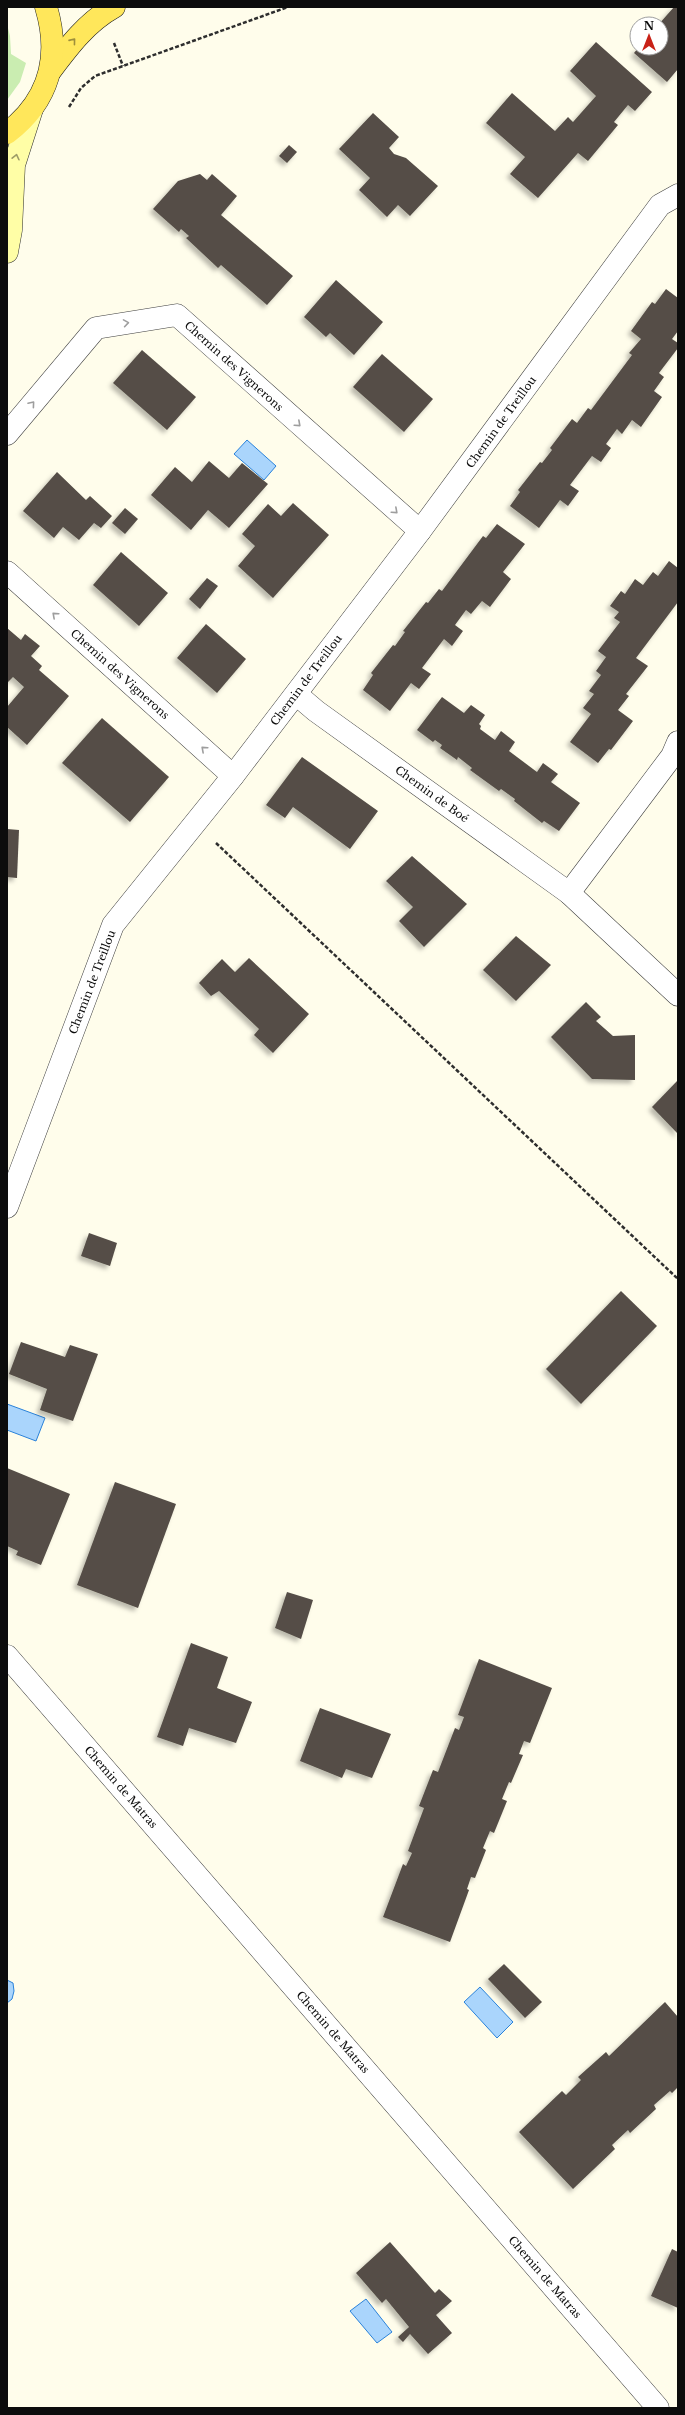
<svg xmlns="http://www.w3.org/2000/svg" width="685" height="2415" font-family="'Libre Baskerville',serif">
  <defs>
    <filter id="shadow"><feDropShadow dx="-3.5" dy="3.5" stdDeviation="2" flood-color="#0004"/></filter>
  </defs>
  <rect width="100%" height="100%" fill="#fffdeb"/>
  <path fill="#caedb1" d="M 7,24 L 10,36 L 11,54 L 26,63 L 20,82 L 7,100 Z"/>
  <g fill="#aad5fc" stroke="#2a82da">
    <path d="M 247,440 L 276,466 L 264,480 L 234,454 Z"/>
    <path d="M 7,1404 L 45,1418 L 36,1441 L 7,1430 Z"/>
    <path d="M 7,1980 L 13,1983 L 14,1991 L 12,1999 L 7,2003 Z"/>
    <path d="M 480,1987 L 513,2022 L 497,2038 L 464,2002 Z"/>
    <path d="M 366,2299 L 392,2332 L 377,2343 L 350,2311 Z"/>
  </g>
  <g fill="#554e47" filter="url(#shadow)">
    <path d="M 674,7 L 678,7 L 678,69 L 667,82 L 634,53 L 638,48 L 661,48 L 661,24 L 659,24 Z"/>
    <path d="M 596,42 L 652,92 L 635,111 L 628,105 L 614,122 L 618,125 L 588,161 L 578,153 L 538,198 L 510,174 L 525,157 L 486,123 L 512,93 L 555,131 L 568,117 L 573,122 L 596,96 L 570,71 Z"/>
    <path d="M 373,113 L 399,137 L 389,148 L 394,154 L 406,158 L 438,186 L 410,216 L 398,205 L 387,217 L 359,190 L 370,178 L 339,149 Z"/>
    <path d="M 289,145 L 297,152 L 287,163 L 279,156 Z"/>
    <path d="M 200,174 L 207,180 L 212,174 L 237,196 L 221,215 L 293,276 L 267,305 L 221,265 L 218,268 L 186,238 L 189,236 L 181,229 L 179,232 L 153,209 L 178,181 Z"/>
    <path d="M 336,280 L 383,322 L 354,355 L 330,333 L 326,337 L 304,317 Z"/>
    <path d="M 666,289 L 678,298 L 678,331 L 672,339 L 678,343 L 678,348 L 659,373 L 664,377 L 654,391 L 662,397 L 641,427 L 632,420 L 622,434 L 617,429 L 606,444 L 611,448 L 601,462 L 592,456 L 570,485 L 579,491 L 568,506 L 560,500 L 539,528 L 510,506 L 520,492 L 518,490 L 540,462 L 542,463 L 552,450 L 550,448 L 572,419 L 577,423 L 588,408 L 591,410 L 632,355 L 629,353 L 641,339 L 631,331 L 652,302 L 655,304 Z"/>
    <path d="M 142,350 L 196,397 L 167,430 L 113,383 Z"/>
    <path d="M 382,354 L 433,399 L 404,432 L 353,387 Z"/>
    <path d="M 209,461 L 229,478 L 242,463 L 268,484 L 229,528 L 208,510 L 191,530 L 151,495 L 175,467 L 192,482 Z"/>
    <path d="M 57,472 L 86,500 L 90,496 L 112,516 L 101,528 L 94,523 L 79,540 L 63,527 L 54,538 L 23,511 Z"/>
    <path d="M 293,503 L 329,535 L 273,598 L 238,566 L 255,546 L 242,534 L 268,504 L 281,516 Z"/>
    <path d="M 125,508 L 138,519 L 125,534 L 112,523 Z"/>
    <path d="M 497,524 L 525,544 L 503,572 L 511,579 L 490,607 L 482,601 L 471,614 L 466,610 L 455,625 L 463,631 L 452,646 L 444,639 L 422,668 L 431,674 L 419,689 L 411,683 L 390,711 L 363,690 L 373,675 L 371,673 L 393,645 L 395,646 L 405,632 L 403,631 L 426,602 L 428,603 L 439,589 L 442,591 L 483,536 L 486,538 Z"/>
    <path d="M 121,552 L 168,593 L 139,626 L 93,585 Z"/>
    <path d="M 669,561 L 678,568 L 678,602 L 636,658 L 648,666 L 626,694 L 629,696 L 618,710 L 633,721 L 611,750 L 609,749 L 598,763 L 570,742 L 591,714 L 583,708 L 594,694 L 589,691 L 601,675 L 596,671 L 606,657 L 598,651 L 620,622 L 614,618 L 619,612 L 610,606 L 621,591 L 625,594 L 635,579 L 643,585 L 653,572 L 658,576 Z"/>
    <path d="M 207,578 L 218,586 L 200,609 L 189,599 Z"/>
    <path d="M 206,624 L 246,659 L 217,693 L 177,658 Z"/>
    <path d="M 7,628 L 21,640 L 25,634 L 40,646 L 31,656 L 42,666 L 39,670 L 69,696 L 27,745 L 7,727 L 7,707 L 24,687 L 13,677 L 7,683 Z"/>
    <path d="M 442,697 L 464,713 L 471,705 L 485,715 L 479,724 L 481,726 L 480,729 L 495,740 L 501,731 L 515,742 L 509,751 L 537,772 L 543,763 L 558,774 L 551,782 L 580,803 L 559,831 L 544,821 L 542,823 L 514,801 L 515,799 L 501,789 L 499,791 L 470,770 L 472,768 L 458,757 L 457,760 L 440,748 L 442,745 L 435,740 L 433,742 L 417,730 Z"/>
    <path d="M 102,718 L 169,777 L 130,822 L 62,763 Z"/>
    <path d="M 302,757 L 378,811 L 350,849 L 293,807 L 285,818 L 266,805 Z"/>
    <path d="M 7,829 L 19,830 L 17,878 L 7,877 Z"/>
    <path d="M 412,856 L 467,904 L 424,947 L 399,921 L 413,907 L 386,881 Z"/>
    <path d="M 516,936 L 551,965 L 516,1001 L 483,970 Z"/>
    <path d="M 249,958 L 309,1014 L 273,1053 L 254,1035 L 259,1029 L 219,991 L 211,996 L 199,983 L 222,959 L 235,972 Z"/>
    <path d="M 586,1002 L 601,1017 L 596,1021 L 613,1036 L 635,1035 L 635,1080 L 592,1079 L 551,1037 Z"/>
    <path d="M 678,1080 L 678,1134 L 652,1107 Z"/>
    <path d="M 89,1233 L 117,1243 L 110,1266 L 81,1256 Z"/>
    <path d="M 621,1291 L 657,1326 L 581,1404 L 546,1369 Z"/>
    <path d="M 21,1342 L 65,1357 L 70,1345 L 98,1354 L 73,1421 L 40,1410 L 47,1389 L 9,1374 Z"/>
    <path d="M 7,1468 L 70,1494 L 41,1565 L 16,1555 L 18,1551 L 7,1546 Z"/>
    <path d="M 115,1482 L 176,1504 L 138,1608 L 77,1585 Z"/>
    <path d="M 287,1592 L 313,1600 L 301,1639 L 275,1628 Z"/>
    <path d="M 191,1643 L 228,1657 L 217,1688 L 252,1702 L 236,1743 L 189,1728 L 183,1746 L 157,1737 Z"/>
    <path d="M 479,1659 L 552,1688 L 530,1743 L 524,1741 L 519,1754 L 523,1755 L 511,1783 L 509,1782 L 502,1799 L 507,1801 L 494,1833 L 490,1831 L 483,1848 L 486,1850 L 475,1878 L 471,1877 L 467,1889 L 469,1890 L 450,1942 L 383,1917 L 403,1864 L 406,1866 L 412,1853 L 408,1851 L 424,1808 L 419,1806 L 433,1770 L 438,1772 L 455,1728 L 459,1730 L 464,1717 L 458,1715 Z"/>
    <path d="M 320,1708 L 391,1734 L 372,1778 L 346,1769 L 342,1778 L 300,1761 Z"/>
    <path d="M 504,1964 L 542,2002 L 525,2018 L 488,1979 Z"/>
    <path d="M 665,2002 L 678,2017 L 678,2087 L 672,2093 L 670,2091 L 654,2105 L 656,2109 L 630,2133 L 628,2130 L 612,2145 L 615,2149 L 573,2189 L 519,2132 L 562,2091 L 566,2095 L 581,2080 L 578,2077 L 606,2052 L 609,2056 Z"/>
    <path d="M 390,2242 L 435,2293 L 439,2289 L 452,2301 L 436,2315 L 452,2333 L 428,2354 L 410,2334 L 403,2342 L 398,2337 L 409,2327 L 386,2299 L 382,2303 L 356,2273 Z"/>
    <path d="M 672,2249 L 678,2252 L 678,2308 L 651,2296 Z"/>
  </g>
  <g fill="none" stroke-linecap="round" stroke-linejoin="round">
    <defs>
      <g id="street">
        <path d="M 7,434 L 96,328 L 177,315 L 420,531"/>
        <path d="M 7,572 L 233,776"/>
        <path d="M 296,694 L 316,711 L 569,893 L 672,756 L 678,742"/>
        <path d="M 569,893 L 678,995"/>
        <path d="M 7,1207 L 113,925 L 233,776 L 420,531 L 660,205 L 678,195"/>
        <path d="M 7,1656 L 658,2408"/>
      </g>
      <path id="secondary" d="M 7,252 L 11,230 L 14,165 L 32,109"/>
      <g id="primary">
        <path d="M 51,70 C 69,46 87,22 114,7"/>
        <path d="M 7,133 C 49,101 61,57 46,7"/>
      </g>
    </defs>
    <use href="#street" stroke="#3f3f3f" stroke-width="23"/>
    <use href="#secondary" stroke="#2e2e2e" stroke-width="23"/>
    <use href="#primary" stroke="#1d1d1d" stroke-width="23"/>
    <g stroke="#2e2e2e" stroke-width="2.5" stroke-dasharray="4 2" stroke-linecap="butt">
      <path d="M 114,43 L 123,66"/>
      <path d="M 69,107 L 81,88 L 95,76 L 288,7"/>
      <path d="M 216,843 L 678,1279"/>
    </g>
    <use href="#street" stroke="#fff" stroke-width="22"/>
    <use href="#secondary" stroke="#fffea6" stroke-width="22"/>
    <use href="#primary" stroke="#ffe75b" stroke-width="22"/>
  </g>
  <defs><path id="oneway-chevron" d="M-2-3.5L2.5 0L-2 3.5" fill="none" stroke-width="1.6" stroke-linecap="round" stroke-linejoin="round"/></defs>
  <use stroke="#9e8f3b" href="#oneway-chevron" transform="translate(73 41) rotate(-51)"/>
  <use stroke="#9e9d68" href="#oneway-chevron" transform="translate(16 157) rotate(-77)"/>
  <g stroke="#9e9e9e">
    <use href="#oneway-chevron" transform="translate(126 323) rotate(-9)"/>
    <use href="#oneway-chevron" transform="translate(32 404) rotate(-50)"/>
    <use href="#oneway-chevron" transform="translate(298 424) rotate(42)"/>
    <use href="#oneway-chevron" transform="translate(395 511) rotate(42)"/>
    <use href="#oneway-chevron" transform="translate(55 615) rotate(-138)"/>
    <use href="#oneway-chevron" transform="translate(204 749) rotate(-138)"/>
  </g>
  <g text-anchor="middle" stroke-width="4" stroke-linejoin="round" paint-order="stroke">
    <g font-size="11" fill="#0c0c0c" stroke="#fff">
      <text transform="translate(234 366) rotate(42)" y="4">Chemin des Vignerons</text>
      <text transform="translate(501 422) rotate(-54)" y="4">Chemin de Treillou</text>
      <text transform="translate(120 674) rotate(42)" y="4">Chemin des Vignerons</text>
      <text transform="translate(306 680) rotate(-53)" y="4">Chemin de Treillou</text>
      <text transform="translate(432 794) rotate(36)" y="4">Chemin de Boé</text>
      <text transform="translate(92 982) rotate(-69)" y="4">Chemin de Treillou</text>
      <text transform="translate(121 1787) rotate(49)" y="4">Chemin de Matras</text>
      <text transform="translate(333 2032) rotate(49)" y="4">Chemin de Matras</text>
      <text transform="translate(545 2277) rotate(49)" y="4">Chemin de Matras</text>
    </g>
  </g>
  <rect width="685" height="2415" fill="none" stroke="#0c0c0c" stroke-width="16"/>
  <g transform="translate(649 36)"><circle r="19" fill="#ffffff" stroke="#9e9e9e"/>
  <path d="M0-3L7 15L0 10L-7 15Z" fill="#c82117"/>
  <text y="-6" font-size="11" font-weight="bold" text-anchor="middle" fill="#0c0c0c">N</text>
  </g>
</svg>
